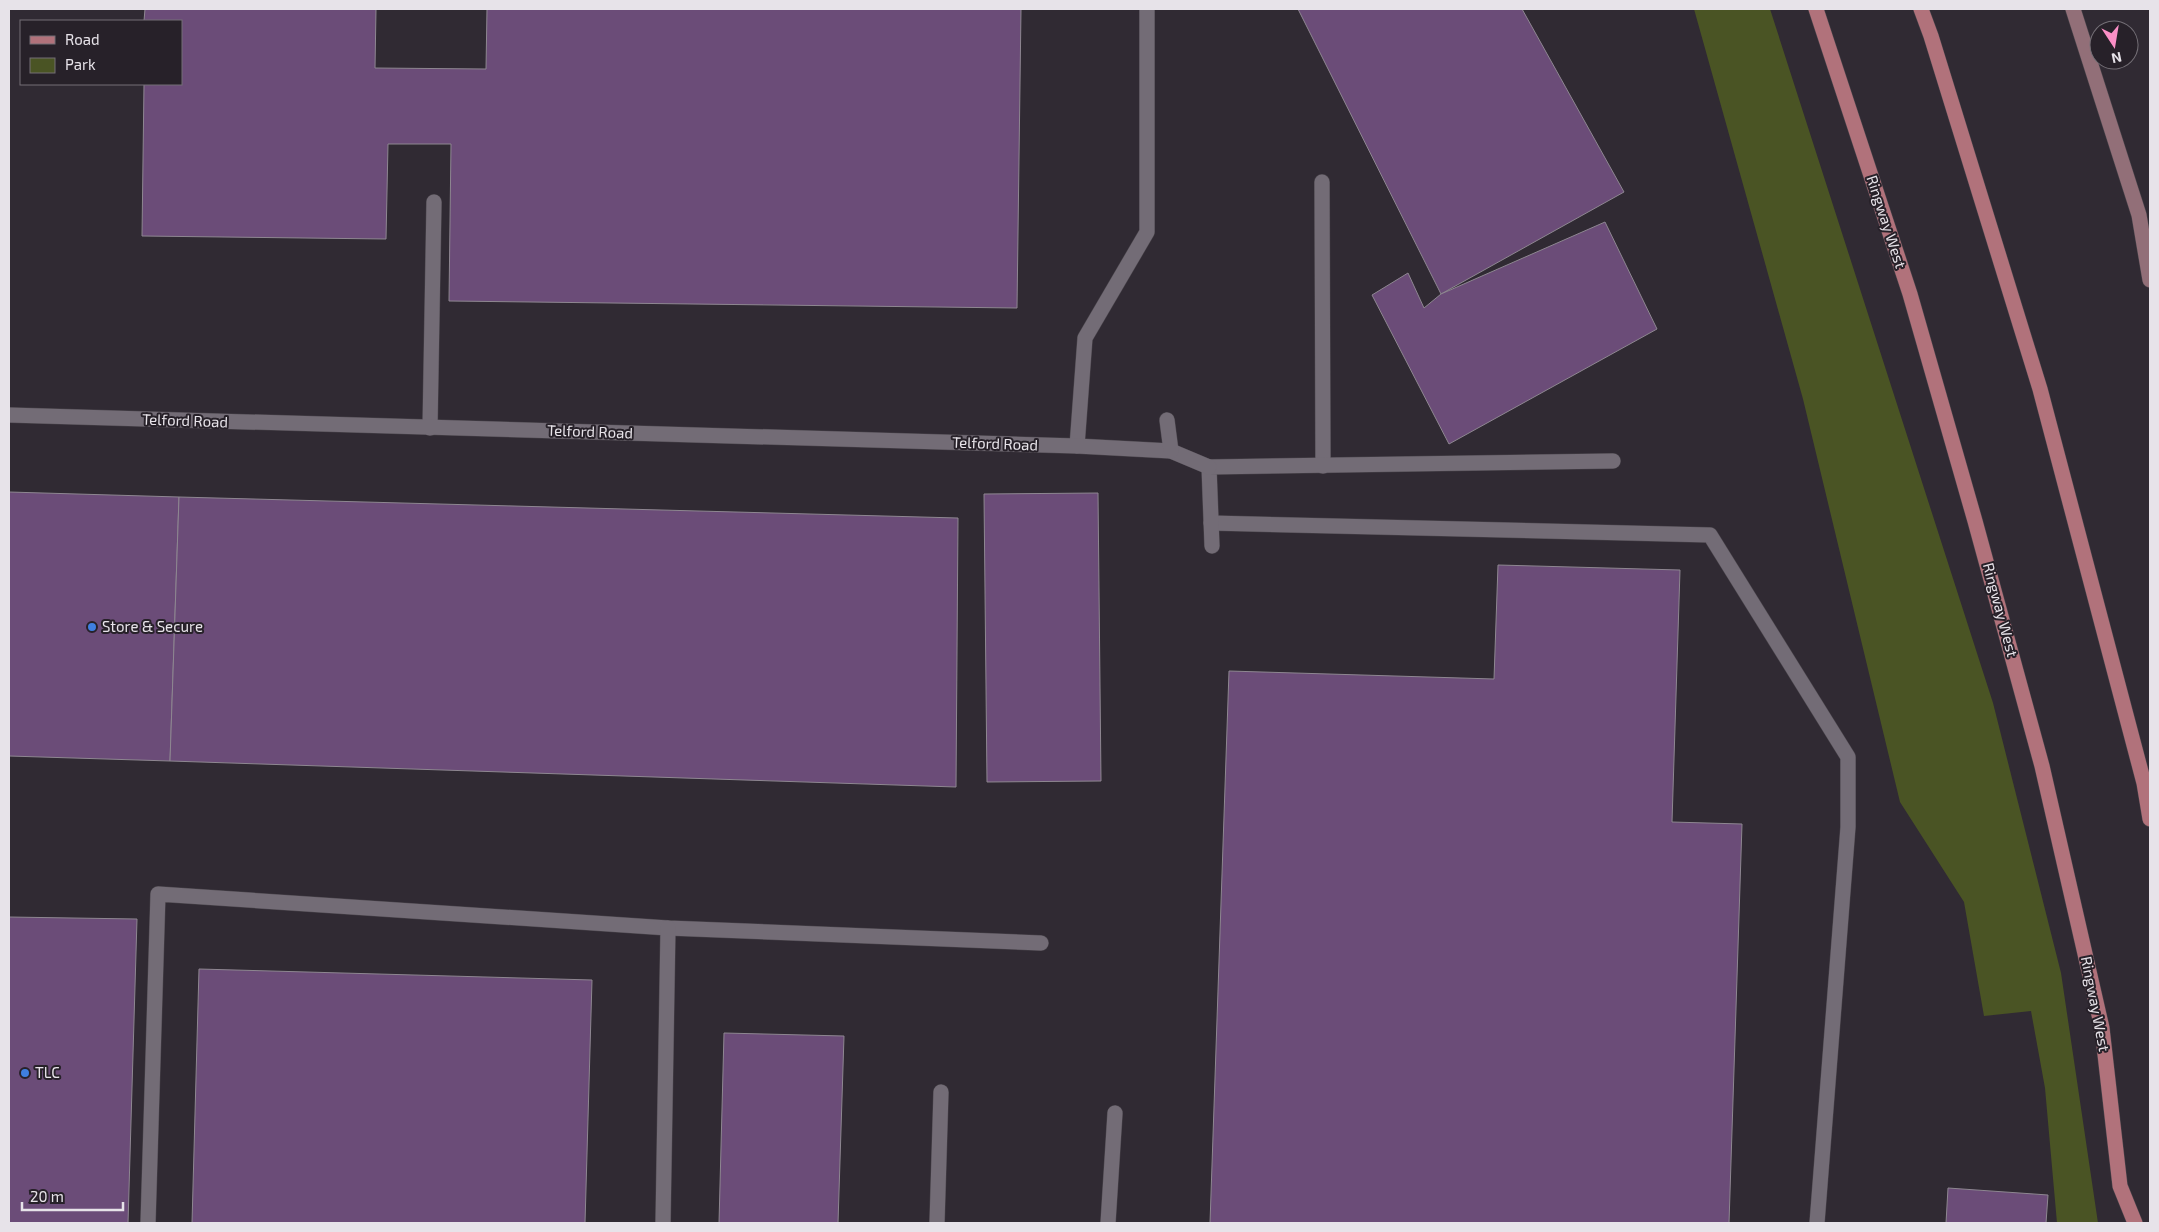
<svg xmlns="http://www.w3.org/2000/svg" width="2159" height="1232" font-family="'Exo 2',sans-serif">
  <rect width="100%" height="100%" fill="#302a33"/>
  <path fill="#4a5424" d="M 1694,9 L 1770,9 L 1993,703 L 2061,973 L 2098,1223 L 2057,1223 L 2045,1088 L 2031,1011 L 1984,1016 L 1964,902 L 1900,802 L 1803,399 Z"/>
  <g fill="#6b4c78" stroke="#8e8791">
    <path d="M 145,9 L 376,9 L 375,68 L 486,69 L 487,9 L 1021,9 L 1017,308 L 449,301 L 451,144 L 388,144 L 386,239 L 142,236 L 144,84 L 181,84 L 181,21 L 144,21 Z"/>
    <path d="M 1298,9 L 1522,9 L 1624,192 L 1441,294 Z"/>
    <path d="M 1605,222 L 1657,329 L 1449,444 L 1372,295 L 1408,273 L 1424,308 L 1441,294 Z"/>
    <path d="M 9,492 L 179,497 L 170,761 L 9,756 Z"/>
    <path d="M 1098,493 L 1101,781 L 987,782 L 984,494 Z"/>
    <path d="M 179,497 L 958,518 L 956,787 L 170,761 Z"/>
    <path d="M 1498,565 L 1680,570 L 1672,822 L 1742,824 L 1729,1223 L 1210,1223 L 1229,671 L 1494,679 Z"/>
    <path d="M 9,917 L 137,919 L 128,1223 L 9,1223 Z"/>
    <path d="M 199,969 L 592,980 L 585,1223 L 192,1223 Z"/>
    <path d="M 724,1033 L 844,1036 L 838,1223 L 719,1223 Z"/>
    <path d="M 1948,1188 L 2048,1195 L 2046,1223 L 1946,1223 Z"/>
  </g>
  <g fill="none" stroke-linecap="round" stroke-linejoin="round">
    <defs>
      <g id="lane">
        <path d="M 1322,182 L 1323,466"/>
        <path d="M 430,428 L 434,202"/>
        <path d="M 1077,446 L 1085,338 L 1147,232 L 1147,9"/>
        <path d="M 1211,523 L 1710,535 L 1848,757 L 1848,827 L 1817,1223"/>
        <path d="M 1212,546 L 1209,467 L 1613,461"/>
        <path d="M 148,1223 L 158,894 L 668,928 L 1041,943"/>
        <path d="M 937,1223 L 941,1092"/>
        <path d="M 1108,1223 L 1115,1113"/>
      </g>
      <g id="street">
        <path d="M 9,415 L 1077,446 L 1171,451 L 1209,467"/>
        <path d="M 1167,420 L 1171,451"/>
        <path d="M 663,1223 L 668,928"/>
      </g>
      <path id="secondary" d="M 2073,9 L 2139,215 L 2150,280"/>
      <g id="primary">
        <path d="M 1816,9 L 1910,294 L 1975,521 L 2042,766 L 2102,1028 L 2120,1186 L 2135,1223"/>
        <path d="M 1921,9 L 1931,36 L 2040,389 L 2144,783 L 2150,819"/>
      </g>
    </defs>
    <use href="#lane" stroke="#4a454c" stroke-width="16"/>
    <use href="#street" stroke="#4a454c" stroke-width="16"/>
    <use href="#secondary" stroke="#4a454c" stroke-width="16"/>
    <use href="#primary" stroke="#4a454c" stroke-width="16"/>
    <use href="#lane" stroke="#736c76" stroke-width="15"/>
    <use href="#street" stroke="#736c76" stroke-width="15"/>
    <use href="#secondary" stroke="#926f78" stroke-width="15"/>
    <use href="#primary" stroke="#b1727b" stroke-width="15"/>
  </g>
  <g fill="#3f7fe0" stroke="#272129" stroke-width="2">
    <circle cx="92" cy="627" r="5"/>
    <circle cx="25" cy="1073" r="5"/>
  </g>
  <g text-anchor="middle" stroke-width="4" stroke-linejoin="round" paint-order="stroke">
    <g font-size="15" fill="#e7e3e9" stroke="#272129">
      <text transform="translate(1886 222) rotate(72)" y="5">Ringway West</text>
      <text transform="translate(185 421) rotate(2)" y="5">Telford Road</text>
      <text transform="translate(590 432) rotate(2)" y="5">Telford Road</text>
      <text transform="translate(995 444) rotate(2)" y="5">Telford Road</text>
      <text transform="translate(2000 610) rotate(75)" y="5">Ringway West</text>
      <text transform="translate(2095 1004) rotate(79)" y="5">Ringway West</text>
    </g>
    <g font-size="15" fill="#e7e3e9" stroke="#272129" text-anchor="start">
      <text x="102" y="632">Store &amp; Secure</text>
      <text x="35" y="1078">TLC</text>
    </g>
  </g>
  <rect width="2159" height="1232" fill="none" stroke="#e7e3e9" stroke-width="20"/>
  <rect x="20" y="20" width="162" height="65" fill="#272129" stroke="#746f76"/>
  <rect x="30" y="36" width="25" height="8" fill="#b1727b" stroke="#746f76"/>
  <text x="65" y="45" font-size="15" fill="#e7e3e9">Road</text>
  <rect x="30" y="58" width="25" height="15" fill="#4a5424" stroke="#746f76"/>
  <text x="65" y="70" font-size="15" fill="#e7e3e9">Park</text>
  <g transform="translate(2114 45) rotate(168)"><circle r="24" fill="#272129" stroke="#746f76"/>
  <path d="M0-4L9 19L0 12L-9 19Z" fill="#fb8fc6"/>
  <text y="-8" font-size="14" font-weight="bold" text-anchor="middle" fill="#e7e3e9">N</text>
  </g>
  <path d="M22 1202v8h101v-8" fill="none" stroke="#e7e3e9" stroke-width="2.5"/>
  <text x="30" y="1202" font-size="15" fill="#e7e3e9" stroke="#272129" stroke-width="4" paint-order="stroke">20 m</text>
</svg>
